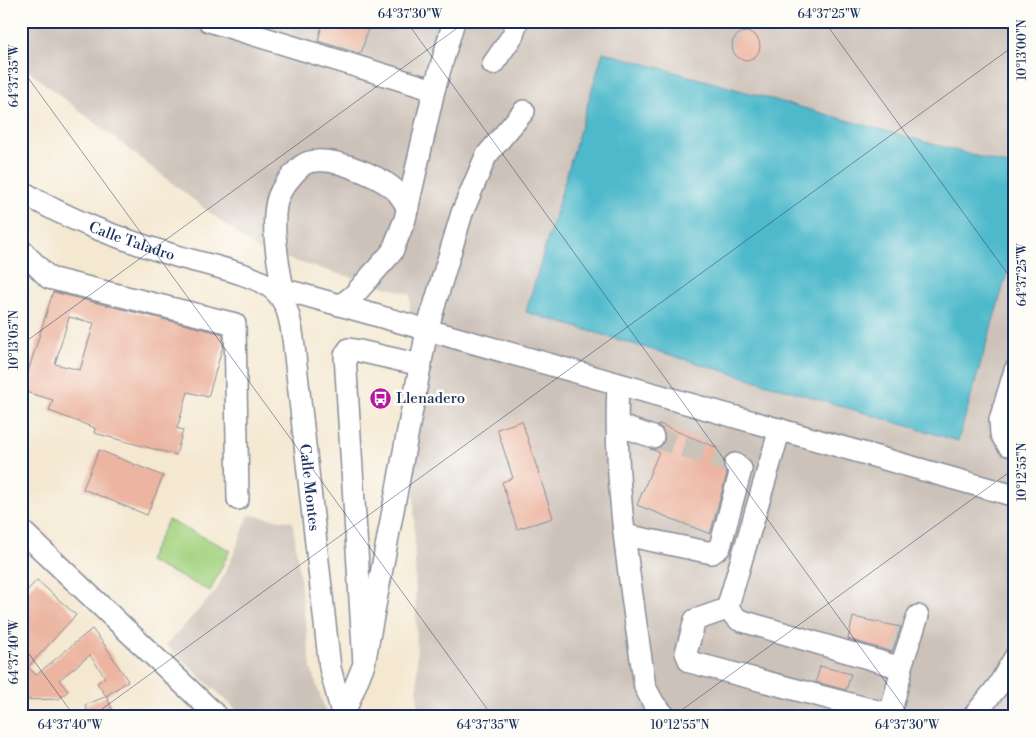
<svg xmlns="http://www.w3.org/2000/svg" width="1036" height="738" font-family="'Libre Bodoni',serif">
  <rect width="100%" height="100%" fill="#fdfcf7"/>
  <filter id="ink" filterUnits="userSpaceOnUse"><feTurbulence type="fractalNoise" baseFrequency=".02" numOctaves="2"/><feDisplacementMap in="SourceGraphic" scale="10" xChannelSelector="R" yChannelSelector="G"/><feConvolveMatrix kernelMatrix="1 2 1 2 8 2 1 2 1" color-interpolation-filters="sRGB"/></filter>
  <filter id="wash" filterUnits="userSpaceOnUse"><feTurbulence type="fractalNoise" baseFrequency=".0096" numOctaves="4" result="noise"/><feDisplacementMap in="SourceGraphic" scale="20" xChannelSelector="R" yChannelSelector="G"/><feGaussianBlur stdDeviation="1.12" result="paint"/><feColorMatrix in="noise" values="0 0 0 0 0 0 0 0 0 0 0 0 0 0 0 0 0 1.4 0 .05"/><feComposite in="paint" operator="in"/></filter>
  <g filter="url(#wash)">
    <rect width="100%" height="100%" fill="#f4e8d1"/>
    <g fill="#cdc2b9">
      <path d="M 21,21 L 1015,21 L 1015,717 L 418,717 L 410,294 L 259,251 L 21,65 Z"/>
      <path d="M 249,515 L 293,522 L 311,668 L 327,717 L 244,717 L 166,645 L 216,591 L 234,553 Z"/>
    </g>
    <path fill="#a5d381" stroke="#608170" d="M 168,520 L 230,550 L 210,591 L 148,561 Z"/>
    <path fill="#4eb9cb" stroke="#347494" d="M 603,52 L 1015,167 L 1015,246 L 958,441 L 526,312 Z"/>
    <g id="blocks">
      <g fill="#ecb5a1" fill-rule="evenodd">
        <path d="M 323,21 L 370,21 L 361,54 L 318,41 Z"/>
        <circle cx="746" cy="46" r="14"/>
        <path d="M 53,292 L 223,334 L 223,346 L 208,397 L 188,392 L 177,428 L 183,430 L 176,455 L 94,433 L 95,428 L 49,411 L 53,400 L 22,391 ZM 69,317 L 94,323 L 80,370 L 55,364 Z"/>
        <path d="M 522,421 L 553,518 L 517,529 L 502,482 L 513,478 L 497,429 Z"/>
        <path d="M 659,424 L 730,453 L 725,456 L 723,461 L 723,468 L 727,474 L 710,534 L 637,505 L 659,452 L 650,449 L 656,449 L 661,447 L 665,441 L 665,434 L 663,429 L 658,426 Z"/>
        <path d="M 99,450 L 163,476 L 147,515 L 83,489 Z"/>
        <path d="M 37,580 L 76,615 L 28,667 L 36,675 L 92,629 L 104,644 L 128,681 L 106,696 L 97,683 L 105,677 L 90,655 L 59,680 L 68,691 L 59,699 L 24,700 L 21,608 L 24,605 L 23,595 Z"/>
        <path d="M 853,617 L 901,627 L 892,652 L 848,639 Z"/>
        <path d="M 820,666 L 851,674 L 846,690 L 816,682 Z"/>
        <path d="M 107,696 L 115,717 L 90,717 L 85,705 Z"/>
      </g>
    </g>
  </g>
  <g filter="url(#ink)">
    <use href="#blocks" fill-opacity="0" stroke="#888c98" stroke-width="1"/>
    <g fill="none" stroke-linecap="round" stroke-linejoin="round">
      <path stroke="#c9c3ba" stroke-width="21" stroke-dasharray="21 11" stroke-linecap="butt" d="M 653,437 L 735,464"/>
      <defs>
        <g id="minor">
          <path d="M 209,21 L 434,90"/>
          <path d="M 493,64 L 513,35 L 517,21"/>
          <path id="s1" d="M 21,191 C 67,220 121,239 173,255 C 201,264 252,272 274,290 C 288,303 290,320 293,338 L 330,668 L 343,717"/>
          <path d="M 21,250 L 49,278 L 235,324 L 238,499"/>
          <path d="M 265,284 L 1015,496"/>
          <path d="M 283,289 C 278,264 268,213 281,191 C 284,185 297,169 303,165 C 322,151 378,175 394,189 C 400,194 404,202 408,208"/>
          <path d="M 341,305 L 354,295 L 392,252 L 405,219 L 434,90 L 454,21"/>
          <path d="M 1015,370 L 1000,420 L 1001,434 L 1008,445 L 1015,447"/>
          <path d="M 618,384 C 613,486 631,587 645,687 L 654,704 L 666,717"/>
          <path d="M 618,425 L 653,437"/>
          <path d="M 21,530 L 218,717"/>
          <path d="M 625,535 L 712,553 L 720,547 L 740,473 L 741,469 L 735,464"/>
          <path d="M 727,609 L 739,620 L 898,667 L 901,672 L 892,707 L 885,713 L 690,662 L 686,653 L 695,620 Z"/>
          <path d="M 727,609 L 780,429"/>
          <path d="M 364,664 L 427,330 L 462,213 L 486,156 L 524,111"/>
          <path d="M 900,669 L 918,616"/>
          <path d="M 343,716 L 364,664 L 345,355 L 349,349 L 355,350 L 421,365"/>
          <path d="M 973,717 L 998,686 L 1015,657"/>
        </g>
      </defs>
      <use href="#minor" stroke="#888c98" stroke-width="24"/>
      <use href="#minor" stroke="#fff" stroke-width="21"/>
    </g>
  </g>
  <path fill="none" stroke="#1b2f5e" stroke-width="1" stroke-opacity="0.45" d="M 406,21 L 911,717M 824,21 L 1015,284M 21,68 L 493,717M 21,345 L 467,21M 21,643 L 75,717M 91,717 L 1015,45M 672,717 L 1015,468"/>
  <defs>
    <symbol id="bus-disc" viewBox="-11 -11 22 22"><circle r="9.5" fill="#b5179e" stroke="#fdfcf7"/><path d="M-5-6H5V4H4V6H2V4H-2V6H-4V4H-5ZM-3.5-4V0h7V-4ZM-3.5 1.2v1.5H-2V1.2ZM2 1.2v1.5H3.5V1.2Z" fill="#fff"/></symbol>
  </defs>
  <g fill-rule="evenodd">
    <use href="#bus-disc" x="368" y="386" width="25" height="25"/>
  </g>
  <g text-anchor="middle" stroke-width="5" stroke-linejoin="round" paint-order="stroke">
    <g font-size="15" fill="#1b2f5e" stroke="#fdfcf7">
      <text dy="5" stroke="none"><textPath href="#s1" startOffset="122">Calle Taladro</textPath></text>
      <text dy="5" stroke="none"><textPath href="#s1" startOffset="476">Calle Montes</textPath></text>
    </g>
    <g font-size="15" fill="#1b2f5e" stroke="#fdfcf7" text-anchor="start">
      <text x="396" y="403">Llenadero</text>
    </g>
  </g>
  <rect width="1036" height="738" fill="none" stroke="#fdfcf7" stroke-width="55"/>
  <rect x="28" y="28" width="980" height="682" fill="none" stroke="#1b2f5e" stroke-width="2"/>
  <g font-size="12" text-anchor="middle" fill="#1b2f5e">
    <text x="410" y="18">64°37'30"W</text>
    <text x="829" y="18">64°37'25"W</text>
    <text transform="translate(1022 50) rotate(-90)" y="4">10°13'00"N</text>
    <text transform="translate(14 76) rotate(-90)" y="4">64°37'35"W</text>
    <text transform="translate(1022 275) rotate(-90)" y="4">64°37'25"W</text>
    <text transform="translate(14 340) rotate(-90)" y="4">10°13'05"N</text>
    <text transform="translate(1022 472) rotate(-90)" y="4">10°12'55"N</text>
    <text transform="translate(14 652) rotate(-90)" y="4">64°37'40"W</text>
    <text x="70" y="729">64°37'40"W</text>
    <text x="488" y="729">64°37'35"W</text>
    <text x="680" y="729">10°12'55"N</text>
    <text x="907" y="729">64°37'30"W</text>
  </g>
</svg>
